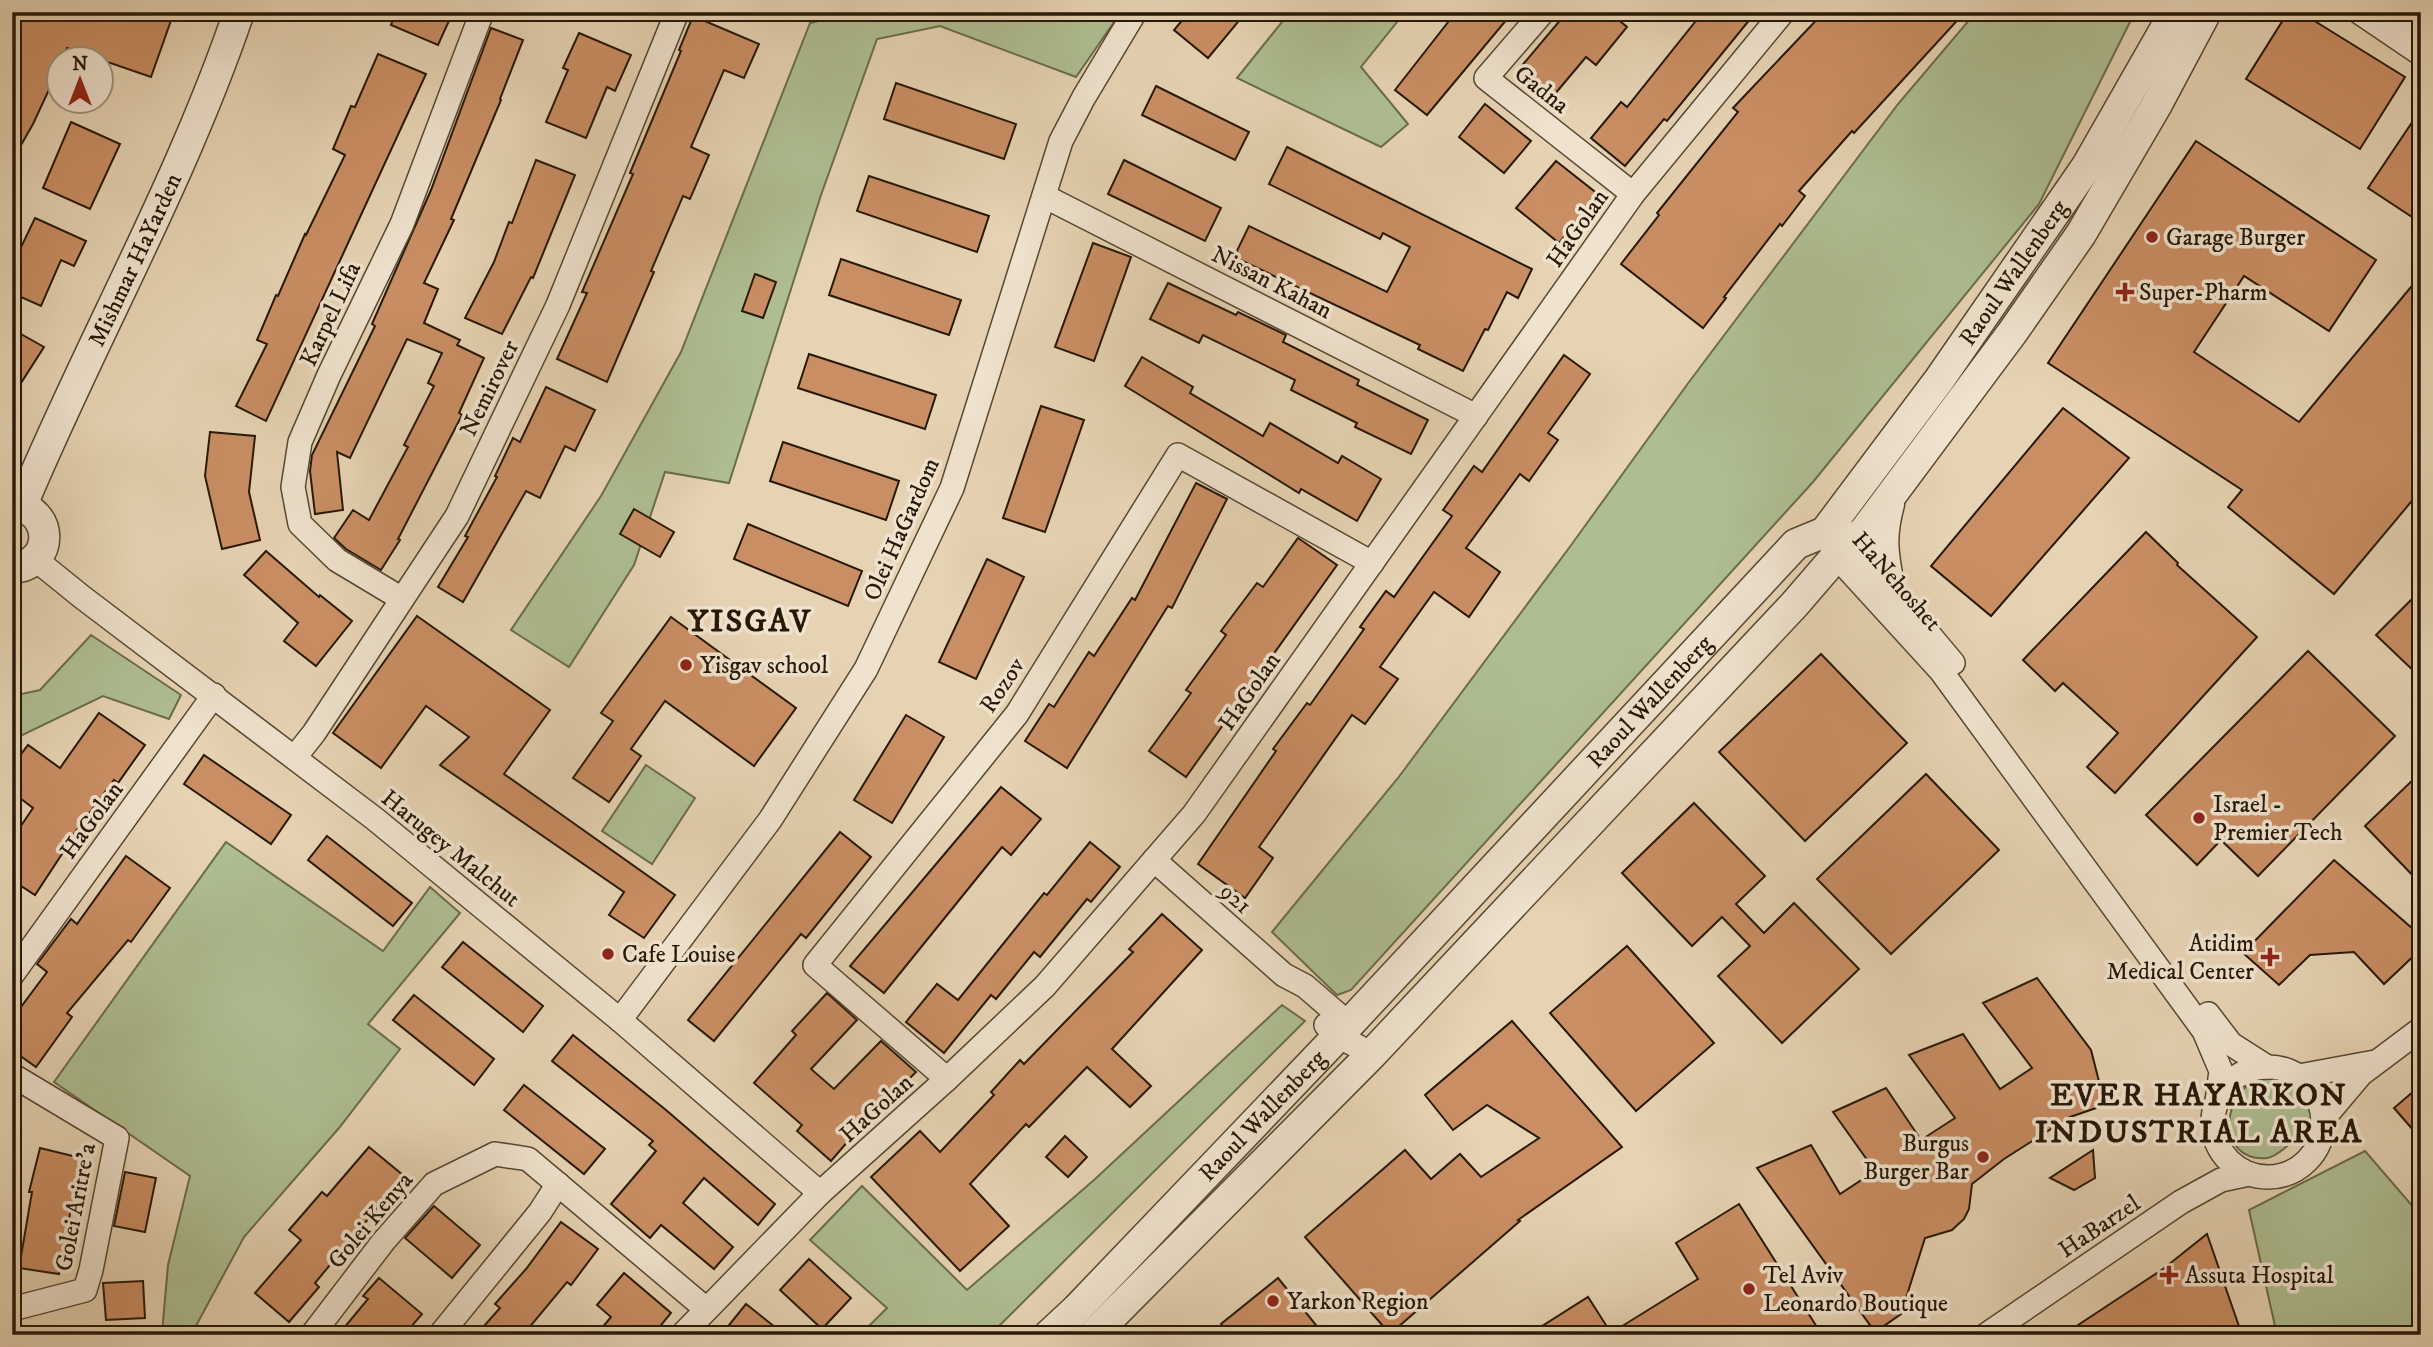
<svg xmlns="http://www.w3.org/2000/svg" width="2433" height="1347" font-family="'IM FELL DW Pica',serif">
  <rect width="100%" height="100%" fill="#e6d3b3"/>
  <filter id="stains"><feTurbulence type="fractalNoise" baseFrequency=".00286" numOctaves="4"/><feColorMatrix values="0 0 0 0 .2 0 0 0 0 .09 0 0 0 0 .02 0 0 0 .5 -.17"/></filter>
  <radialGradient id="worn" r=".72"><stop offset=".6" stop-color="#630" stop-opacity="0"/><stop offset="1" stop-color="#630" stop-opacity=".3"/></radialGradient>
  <g fill="#aebe92" stroke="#6a6c4c" stroke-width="2">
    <path d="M 857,12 L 1121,12 L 1076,77 L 940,26 L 877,39 L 821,195 L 729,483 L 665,472 L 634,565 L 569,667 L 511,630 L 601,496 L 681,352 L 810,23 Z"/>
    <path d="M 1290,12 L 1405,12 L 1361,67 L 1408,124 L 1381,147 L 1237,78 Z"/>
    <path d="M 1976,12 L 2135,12 L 2039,204 L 1813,482 L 1351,990 L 1337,995 L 1272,932 L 1398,778 L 1569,548 L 1689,382 L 1898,104 Z"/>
    <path d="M 91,635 L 181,695 L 169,719 L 103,696 L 18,737 L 12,745 L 12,696 L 40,690 Z"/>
    <path d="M 646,765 L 695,798 L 652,864 L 602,831 Z"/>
    <path d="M 226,842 L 383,951 L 430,887 L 460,913 L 368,1024 L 400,1049 L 339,1128 L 244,1237 L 191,1335 L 154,1335 L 162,1333 L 168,1265 L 190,1176 L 54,1082 Z"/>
    <path d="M 1282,1005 L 1305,1021 L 990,1335 L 860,1335 L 887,1308 L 810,1240 L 862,1186 L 967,1290 L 1094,1180 Z"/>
    <path d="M 2266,1076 C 2287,1074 2312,1083 2316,1107 C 2316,1112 2316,1118 2314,1123 C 2309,1131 2297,1138 2290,1144 C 2283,1149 2276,1157 2267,1158 C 2217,1163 2217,1090 2266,1076 Z"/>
    <path d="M 2365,1151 L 2421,1216 L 2421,1335 L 2277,1335 L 2249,1210 Z"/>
  </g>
  <g fill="#ca8e64" stroke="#261907" stroke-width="2">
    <path d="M 18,12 L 174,12 L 151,77 L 67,48 L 62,60 L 60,60 L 54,79 L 33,124 L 12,161 L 12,25 Z"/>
    <path d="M 396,12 L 453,12 L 438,45 L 391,25 Z"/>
    <path d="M 1189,12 L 1226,12 L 1238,22 L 1208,58 L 1174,30 Z"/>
    <path d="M 1456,12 L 1513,12 L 1427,115 L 1395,90 Z"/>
    <path d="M 1567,12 L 1609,12 L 1627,27 L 1596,65 L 1586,57 L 1549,101 L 1515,74 Z"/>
    <path d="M 1703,12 L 1756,12 L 1667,121 L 1664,119 L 1625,166 L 1591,138 L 1621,102 L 1627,107 Z"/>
    <path d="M 1824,12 L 1965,12 L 1854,133 L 1852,131 L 1799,191 L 1805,196 L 1782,226 L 1780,224 L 1724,297 L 1726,298 L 1703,328 L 1621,264 L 1659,215 L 1657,213 L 1738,112 L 1733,108 Z"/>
    <path d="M 2288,12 L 2300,12 L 2405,77 L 2360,149 L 2246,79 Z"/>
    <path d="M 693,16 L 759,44 L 744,78 L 724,70 L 691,147 L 709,155 L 690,199 L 683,196 L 651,271 L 654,272 L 607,382 L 557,359 L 587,293 L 582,292 L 633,174 L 630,173 L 681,51 L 679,50 Z"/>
    <path d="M 491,28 L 523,40 L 500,99 L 501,100 L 451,219 L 454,220 L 424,283 L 438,289 L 424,323 L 460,340 L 457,345 L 484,358 L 459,413 L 462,415 L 398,539 L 400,540 L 381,570 L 346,549 L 334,538 L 353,510 L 369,520 L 408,447 L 404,445 L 434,386 L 428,383 L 442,353 L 407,339 L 350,458 L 337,452 L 343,510 L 315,514 L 310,471 L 312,455 L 375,326 L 372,324 L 431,190 Z"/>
    <path d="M 579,33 L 631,55 L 615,91 L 607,87 L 586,138 L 546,122 L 568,70 L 563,68 Z"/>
    <path d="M 378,54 L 426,74 L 266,421 L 236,406 L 267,344 L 257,340 L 276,295 L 278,296 L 305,234 L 306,235 L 345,155 L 333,149 L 351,106 L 355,107 Z"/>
    <path d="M 896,83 L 1016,124 L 1004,159 L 884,119 Z"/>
    <path d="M 1156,86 L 1249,132 L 1235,160 L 1142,115 Z"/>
    <path d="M 1485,104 L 1531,141 L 1504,173 L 1459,137 Z"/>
    <path d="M 2421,109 L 2421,223 L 2368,188 Z"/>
    <path d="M 71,122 L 120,144 L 90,209 L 43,188 Z"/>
    <path d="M 2196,141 L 2376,260 L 2329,331 L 2244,276 L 2194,352 L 2299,422 L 2411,287 L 2421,295 L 2421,490 L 2334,594 L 2228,507 L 2242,490 L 2048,363 Z"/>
    <path d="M 1287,147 L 1532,269 L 1518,298 L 1507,292 L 1488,330 L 1485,329 L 1463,371 L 1418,349 L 1420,345 L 1234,257 L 1249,226 L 1387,292 L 1410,247 L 1383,233 L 1380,239 L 1269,184 Z"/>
    <path d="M 536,160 L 575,175 L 533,278 L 531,277 L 502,334 L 465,318 L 494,262 L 509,222 L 512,223 Z"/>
    <path d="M 1124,160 L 1221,208 L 1205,241 L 1108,194 Z"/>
    <path d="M 1556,161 L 1599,195 L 1559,243 L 1516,208 Z"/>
    <path d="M 869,176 L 989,216 L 977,252 L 857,211 Z"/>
    <path d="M 35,218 L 86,241 L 74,266 L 61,260 L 41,306 L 12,293 L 12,266 Z"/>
    <path d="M 1093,243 L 1131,257 L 1094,361 L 1055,347 Z"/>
    <path d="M 841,259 L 961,300 L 949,335 L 829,295 Z"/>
    <path d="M 755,274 L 776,282 L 763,318 L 742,311 Z"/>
    <path d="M 1168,283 L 1236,315 L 1238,312 L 1286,335 L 1283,342 L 1359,380 L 1357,385 L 1428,420 L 1411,454 L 1355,427 L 1357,423 L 1291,390 L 1295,380 L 1203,335 L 1199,343 L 1150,319 Z"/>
    <path d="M 12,329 L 44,347 L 12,397 Z"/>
    <path d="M 809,354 L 936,395 L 925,429 L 798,388 Z"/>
    <path d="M 1564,355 L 1590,374 L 1548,433 L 1558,440 L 1529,481 L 1520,474 L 1466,548 L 1500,572 L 1469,617 L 1434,592 L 1380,667 L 1398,679 L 1365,724 L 1352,715 L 1259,847 L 1273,858 L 1245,898 L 1198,864 L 1276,751 L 1273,749 L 1307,703 L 1310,705 L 1364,629 L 1360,627 L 1386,591 L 1394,597 L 1452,516 L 1443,510 L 1474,466 L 1482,472 Z"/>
    <path d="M 1142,357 L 1193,387 L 1190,393 L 1263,436 L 1270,423 L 1338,463 L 1342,456 L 1381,479 L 1357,521 L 1301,489 L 1299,493 L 1125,386 Z"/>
    <path d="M 546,387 L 595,410 L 575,451 L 565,446 L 540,498 L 526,491 L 463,602 L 438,587 L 468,537 L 465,536 L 497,477 L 495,476 L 513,438 L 520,442 Z"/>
    <path d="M 1041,406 L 1084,420 L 1045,532 L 1003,518 Z"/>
    <path d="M 2063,408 L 2129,458 L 1991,616 L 1931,566 Z"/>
    <path d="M 210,432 L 255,436 L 249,492 L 260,540 L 222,549 L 205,476 Z"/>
    <path d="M 783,442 L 899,481 L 886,520 L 770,481 Z"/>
    <path d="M 1196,483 L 1227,499 L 1172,608 L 1168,606 L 1067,768 L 1025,741 L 1049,704 L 1054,707 L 1089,652 L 1094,656 L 1132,598 L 1135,600 Z"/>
    <path d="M 634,509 L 674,532 L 660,557 L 620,534 Z"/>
    <path d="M 748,524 L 862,571 L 848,606 L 734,559 Z"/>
    <path d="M 2146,532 L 2178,563 L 2177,565 L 2257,637 L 2115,793 L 2087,767 L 2118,733 L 2063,683 L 2055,691 L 2023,660 Z"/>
    <path d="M 1298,538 L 1337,565 L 1186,777 L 1149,751 L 1191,693 L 1186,690 L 1226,635 L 1221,631 L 1257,583 L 1263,587 Z"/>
    <path d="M 266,551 L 319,597 L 320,595 L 352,621 L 316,666 L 284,641 L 298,623 L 244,575 Z"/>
    <path d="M 987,559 L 1024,577 L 976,679 L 939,662 Z"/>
    <path d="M 2421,590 L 2421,678 L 2376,635 Z"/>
    <path d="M 417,616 L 550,710 L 504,774 L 675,895 L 644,938 L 609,915 L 624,892 L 440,765 L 469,737 L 426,706 L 381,768 L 333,733 Z"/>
    <path d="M 671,617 L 796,708 L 754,766 L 665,701 L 631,749 L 641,756 L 609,802 L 573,778 L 613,721 L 601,713 Z"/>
    <path d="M 2308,651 L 2395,736 L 2258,876 L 2221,840 L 2197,865 L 2146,815 Z"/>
    <path d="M 1821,654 L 1907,743 L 1805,841 L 1719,752 Z"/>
    <path d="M 99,713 L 145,745 L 118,783 L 114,780 L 62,850 L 64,851 L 35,895 L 12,880 L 12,839 L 33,808 L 12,792 L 12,766 L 28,745 L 60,768 Z"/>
    <path d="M 906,715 L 944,737 L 892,823 L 854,800 Z"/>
    <path d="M 204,755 L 291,815 L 271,844 L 184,784 Z"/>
    <path d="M 2421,772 L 2421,884 L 2365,826 Z"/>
    <path d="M 1926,774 L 1999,850 L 1891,954 L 1817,879 Z"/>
    <path d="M 1001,787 L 1041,819 L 1011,855 L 1002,847 L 884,993 L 850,966 Z"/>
    <path d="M 1694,803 L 1765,876 L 1736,904 L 1764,933 L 1794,903 L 1859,969 L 1782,1043 L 1718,976 L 1750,946 L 1722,917 L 1692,946 L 1622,873 Z"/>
    <path d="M 840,832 L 871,857 L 806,938 L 801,934 L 714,1041 L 688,1020 Z"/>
    <path d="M 327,836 L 412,903 L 393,926 L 308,860 Z"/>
    <path d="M 1090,842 L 1120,867 L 1091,902 L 1087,899 L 1040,957 L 1034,952 L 996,999 L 991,995 L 944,1053 L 906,1022 L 937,984 L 958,1000 L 1044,893 L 1047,895 Z"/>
    <path d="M 126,856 L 170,888 L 131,942 L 128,940 L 67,1013 L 72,1017 L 36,1067 L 12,1050 L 12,1019 L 47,972 L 37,964 L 71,919 L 77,924 Z"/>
    <path d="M 2334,860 L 2421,936 L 2421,949 L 2384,984 L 2354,952 L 2310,955 L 2279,985 L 2243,953 Z"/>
    <path d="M 1162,914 L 1202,950 L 1112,1049 L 1151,1086 L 1130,1107 L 1087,1067 L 1029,1127 L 1026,1124 L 970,1184 L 1009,1226 L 960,1271 L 871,1177 L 920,1131 L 940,1152 L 994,1095 L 991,1092 L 1020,1060 L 1024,1064 L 1133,952 L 1129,949 Z"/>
    <path d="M 463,942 L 543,1006 L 523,1032 L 442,967 Z"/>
    <path d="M 1627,946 L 1714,1043 L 1636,1111 L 1550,1013 Z"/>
    <path d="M 2037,978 L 2091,1050 L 2105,1105 L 2070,1117 L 2004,1159 L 1972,1184 L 1969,1209 L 1964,1219 L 1952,1230 L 1925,1238 L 1901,1314 L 1875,1332 L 1757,1168 L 1811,1145 L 1840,1194 L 1875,1171 L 1833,1112 L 1886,1088 L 1921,1140 L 1955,1118 L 1909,1055 L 1963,1034 L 2000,1089 L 2032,1068 L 1983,1003 Z"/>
    <path d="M 827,993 L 857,1020 L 811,1069 L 834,1089 L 881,1041 L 916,1072 L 881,1107 L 879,1105 L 831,1161 L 797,1131 L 802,1125 L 754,1083 L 796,1035 L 792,1031 Z"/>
    <path d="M 414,995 L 494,1059 L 474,1085 L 393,1020 Z"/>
    <path d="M 1512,1021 L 1622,1147 L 1518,1220 L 1520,1221 L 1390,1334 L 1305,1237 L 1405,1150 L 1431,1179 L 1460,1154 L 1481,1177 L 1539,1138 L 1487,1105 L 1453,1130 L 1425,1095 Z"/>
    <path d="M 573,1035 L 666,1110 L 775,1204 L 758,1225 L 704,1178 L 683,1203 L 733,1247 L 714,1269 L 661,1225 L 650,1238 L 611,1204 L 656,1151 L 649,1145 L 653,1141 L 552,1061 Z"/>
    <path d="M 524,1085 L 605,1149 L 584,1174 L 504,1110 Z"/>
    <path d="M 2421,1085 L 2421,1139 L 2394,1108 Z"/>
    <path d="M 1065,1136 L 1087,1157 L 1068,1177 L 1046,1157 Z"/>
    <path d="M 369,1147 L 404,1176 L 315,1283 L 319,1287 L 289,1322 L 255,1293 L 301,1240 L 289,1230 L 322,1192 L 327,1196 Z"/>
    <path d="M 40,1148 L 85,1159 L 72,1203 L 59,1274 L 19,1268 L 32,1192 L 29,1192 Z"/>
    <path d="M 2093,1150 L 2095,1178 L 2074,1190 L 2050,1178 Z"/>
    <path d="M 125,1172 L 156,1178 L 145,1232 L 114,1226 Z"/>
    <path d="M 1739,1204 L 1822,1335 L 1528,1335 L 1588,1297 L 1611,1333 L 1698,1279 L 1676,1243 Z"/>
    <path d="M 434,1206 L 480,1245 L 452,1278 L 405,1238 Z"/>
    <path d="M 561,1222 L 598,1249 L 571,1285 L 567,1282 L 523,1335 L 476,1335 L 500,1308 L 495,1304 L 526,1269 Z"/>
    <path d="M 2207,1234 L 2242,1335 L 2063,1335 L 2163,1269 Z"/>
    <path d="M 809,1259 L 851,1298 L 822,1329 L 780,1290 Z"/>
    <path d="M 624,1273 L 671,1313 L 653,1335 L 596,1335 L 611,1317 L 597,1305 Z"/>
    <path d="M 379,1278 L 422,1314 L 404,1335 L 338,1335 L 368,1299 L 363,1296 Z"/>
    <path d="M 1278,1278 L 1324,1335 L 1230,1335 L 1221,1324 Z"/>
    <path d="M 143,1281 L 145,1318 L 106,1320 L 103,1283 Z"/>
    <path d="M 746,1304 L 785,1335 L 721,1335 Z"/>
  </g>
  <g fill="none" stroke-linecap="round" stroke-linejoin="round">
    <defs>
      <g id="minor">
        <path d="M 1543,12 L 1486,78 L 1633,194"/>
        <path d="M 2359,12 L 2421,54"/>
        <path d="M 2395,12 L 2421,29"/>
        <path d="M 1044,196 L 1476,416"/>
        <path d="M 1836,535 L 1850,540 L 1953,663"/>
        <path d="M 1829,541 L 1836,556 L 1941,671 L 2204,1031 L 2221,1071 L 2217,1102"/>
        <path d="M 35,559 L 82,597 L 375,819 L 620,1020 L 820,1193"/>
        <path d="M 402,599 L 337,560 L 300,524 L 293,487 L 300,442 L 329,375 L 402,224 L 482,12"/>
        <path d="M 295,757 L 314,733 L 457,516 L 558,305 L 677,12"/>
        <path d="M 1154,860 L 1284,975 L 1305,986 L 1349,1024"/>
        <path d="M 12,975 L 214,695"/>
        <path d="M 2208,1014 L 2231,1044 L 2267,1067"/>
        <path d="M 620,1020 L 770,820 L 866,669 L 952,488 L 1061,141 L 1084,97 L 1135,12"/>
        <path d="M 1326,1025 L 1338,1036 L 1372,1054"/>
        <circle cx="2268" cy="1122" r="55"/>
        <path d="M 12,1075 L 117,1138 L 91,1270 L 85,1290 L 12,1309"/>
        <path d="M 2299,1076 L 2375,1062"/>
        <path d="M 947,1079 L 815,965 L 1017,714 L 1178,455 L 1372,563"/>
        <path d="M 2323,1119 L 2361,1074 L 2421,1029"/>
        <path d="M 312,1335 L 383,1242 L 434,1184 L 495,1154 L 528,1159 L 706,1309"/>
        <path d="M 440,1335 L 540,1212 L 558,1184"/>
        <path d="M 682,1335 L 820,1193 L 947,1079 L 1045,986 L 1194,814 L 1633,194 L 1783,12"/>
        <path d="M 1986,1335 L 2181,1202 L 2221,1180 L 2249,1174"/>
      </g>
      <g id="tertiary">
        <path d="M 12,504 C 55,510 55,565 12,568"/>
        <path d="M 1889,504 C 1880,537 1883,553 1889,586"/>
        <path id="s1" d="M 22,505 C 91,340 181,183 239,12"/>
        <path id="s2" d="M 1049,1335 L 1077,1309 L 1338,1036 L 1796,544 L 1825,532 L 1939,380 L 2087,166 L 2175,12"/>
        <path d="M 1093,1335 L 1372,1054 L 1794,605 L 1850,540 L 1863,533 L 2012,333 L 2081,234 L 2156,106 L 2206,12"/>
      </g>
    </defs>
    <use href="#minor" stroke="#564832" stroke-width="26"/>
    <use href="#tertiary" stroke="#564832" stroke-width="33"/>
    <use href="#minor" stroke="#efe2ce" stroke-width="23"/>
    <use href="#tertiary" stroke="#efe2ce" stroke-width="30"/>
  </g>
  <g fill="#8f2418" stroke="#efe2ce" stroke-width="2.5">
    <circle cx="2152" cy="237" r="7"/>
    <path d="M2121.5 281.5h7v7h7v7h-7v7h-7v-7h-7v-7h7z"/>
    <circle cx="686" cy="665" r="7"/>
    <circle cx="2199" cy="818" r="7"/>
    <circle cx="608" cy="954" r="7"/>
    <path d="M2266.5 946.5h7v7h7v7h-7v7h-7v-7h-7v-7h7z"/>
    <circle cx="1983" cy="1157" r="7"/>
    <path d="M2165.5 1264.5h7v7h7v7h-7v7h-7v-7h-7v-7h7z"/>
    <circle cx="1749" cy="1289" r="7"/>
    <circle cx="1273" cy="1301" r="7"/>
  </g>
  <g text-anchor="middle" stroke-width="7" stroke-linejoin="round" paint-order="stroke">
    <g font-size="24" fill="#261907" stroke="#efe2ce">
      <text transform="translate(1542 89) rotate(38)" y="8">Gadna</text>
      <text transform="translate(1577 228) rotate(-55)" y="8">HaGolan</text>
      <text dy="8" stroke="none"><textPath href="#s1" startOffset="270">Mishmar HaYarden</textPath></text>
      <text dy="8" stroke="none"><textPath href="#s2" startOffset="1440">Raoul Wallenberg</textPath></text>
      <text transform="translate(1272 282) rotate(27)" y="8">Nissan Kahan</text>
      <text transform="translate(330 314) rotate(-65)" y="8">Karpel Lifa</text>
      <text transform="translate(489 388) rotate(-64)" y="8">Nemirover</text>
      <text transform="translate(901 529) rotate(-66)" y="8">Olei HaGardom</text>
      <text transform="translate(1897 581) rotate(49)" y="8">HaNehoshet</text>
      <text transform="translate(1002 685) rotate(-56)" y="8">Rozov</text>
      <text transform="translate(1249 691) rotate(-55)" y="8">HaGolan</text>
      <text dy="8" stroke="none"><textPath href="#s2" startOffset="873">Raoul Wallenberg</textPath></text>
      <text transform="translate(91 820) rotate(-54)" y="8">HaGolan</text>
      <text transform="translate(451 848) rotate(39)" y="8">Harugey Malchut</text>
      <text transform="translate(1236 898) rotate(41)" y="8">921</text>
      <text transform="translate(876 1108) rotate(-42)" y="8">HaGolan</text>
      <text dy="8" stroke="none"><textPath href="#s2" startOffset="306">Raoul Wallenberg</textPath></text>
      <text transform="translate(75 1207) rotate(-79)" y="8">Golei Aritre'a</text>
      <text transform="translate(370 1220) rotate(-50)" y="8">Golei Kenya</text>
      <text transform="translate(2099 1226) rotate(-34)" y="8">HaBarzel</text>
    </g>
    <g font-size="24" fill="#261907" stroke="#efe2ce" text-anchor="start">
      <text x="2166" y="245">Garage Burger</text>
      <text x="2139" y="300">Super-Pharm</text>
      <text x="700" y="673">Yisgav school</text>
      <text x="2213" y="812">Israel -<tspan x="2213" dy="28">Premier Tech</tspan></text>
      <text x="2254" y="951" text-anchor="end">Atidim<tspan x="2254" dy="28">Medical Center</tspan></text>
      <text x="622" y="962">Cafe Louise</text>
      <text x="1969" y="1151" text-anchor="end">Burgus<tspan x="1969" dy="28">Burger Bar</tspan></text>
      <text x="1763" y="1283">Tel Aviv<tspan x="1763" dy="28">Leonardo Boutique</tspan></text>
      <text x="2185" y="1283">Assuta Hospital</text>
      <text x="1287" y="1309">Yarkon Region</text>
    </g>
    <g font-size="32" font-weight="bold" letter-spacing="2" fill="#261907" stroke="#efe2ce">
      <text x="750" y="631">YISGAV</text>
      <text x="2199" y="1105">EVER HAYARKON<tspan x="2199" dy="37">INDUSTRIAL AREA</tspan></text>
    </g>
  </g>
  <rect width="2433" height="1347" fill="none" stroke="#e6d3b3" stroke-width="42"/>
  <rect x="14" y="14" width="2405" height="1319" fill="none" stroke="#261907" stroke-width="3.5"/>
  <rect x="21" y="21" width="2391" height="1305" fill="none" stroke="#261907" stroke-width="2"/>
  <g transform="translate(80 80)"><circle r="33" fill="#efe2ce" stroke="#9f927e" stroke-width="2"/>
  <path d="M0-5L12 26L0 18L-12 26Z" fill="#8f2418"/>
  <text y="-10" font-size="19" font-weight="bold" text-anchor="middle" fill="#261907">N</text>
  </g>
  <rect width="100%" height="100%" filter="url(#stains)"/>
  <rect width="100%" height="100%" fill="url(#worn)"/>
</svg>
